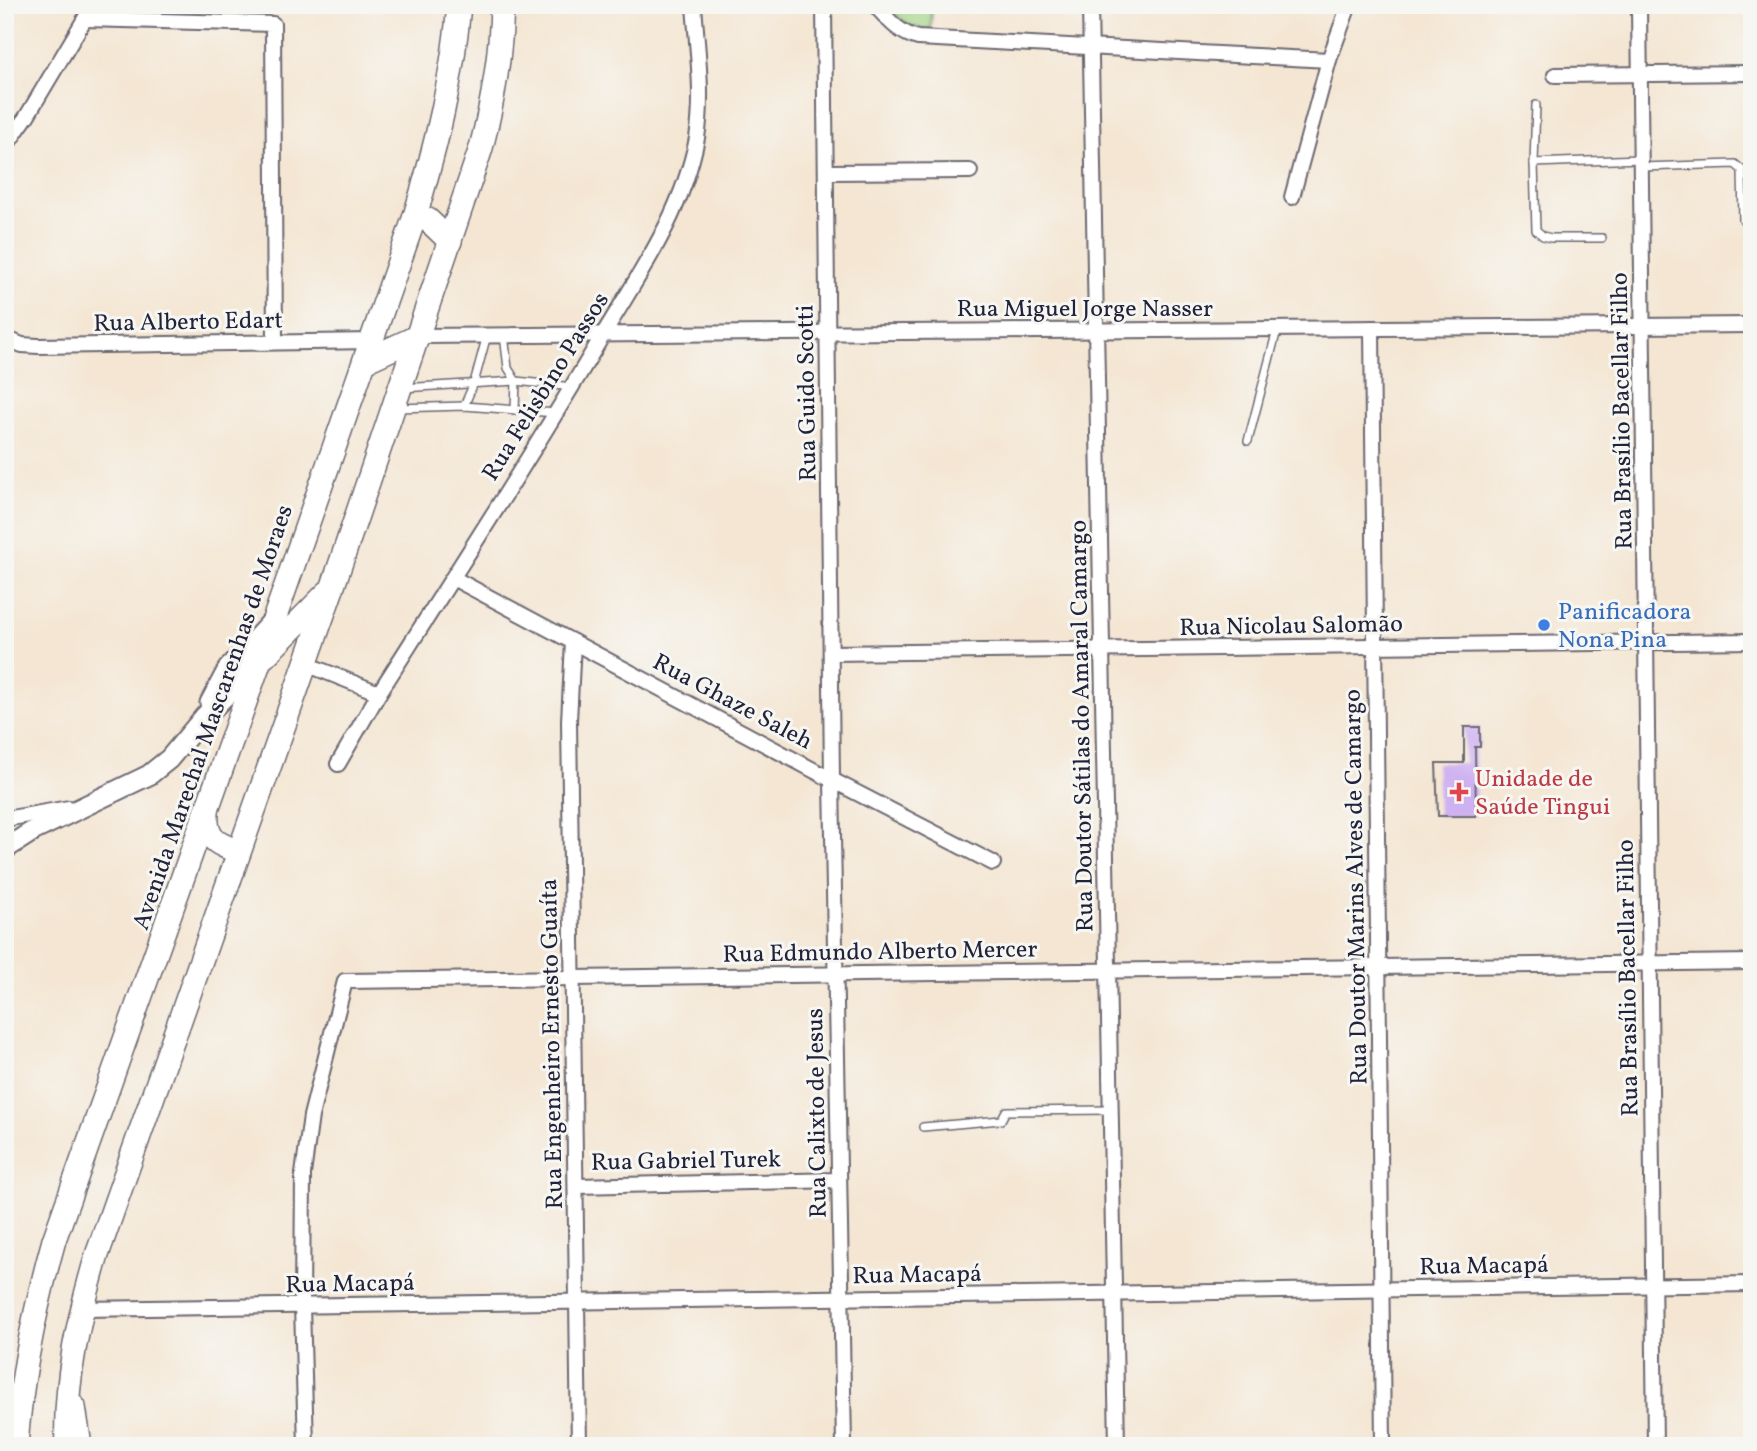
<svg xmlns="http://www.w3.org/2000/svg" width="1757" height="1451" font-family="Vollkorn,serif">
  <defs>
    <pattern id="park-tufts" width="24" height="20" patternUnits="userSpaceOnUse" patternTransform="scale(1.75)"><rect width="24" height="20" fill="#9fd180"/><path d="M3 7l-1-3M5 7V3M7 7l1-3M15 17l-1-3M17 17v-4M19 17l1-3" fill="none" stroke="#89b370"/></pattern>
  </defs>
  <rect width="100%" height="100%" fill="#f6f6f2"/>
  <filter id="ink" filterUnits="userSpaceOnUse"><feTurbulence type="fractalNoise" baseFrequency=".0143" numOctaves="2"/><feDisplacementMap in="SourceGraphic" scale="14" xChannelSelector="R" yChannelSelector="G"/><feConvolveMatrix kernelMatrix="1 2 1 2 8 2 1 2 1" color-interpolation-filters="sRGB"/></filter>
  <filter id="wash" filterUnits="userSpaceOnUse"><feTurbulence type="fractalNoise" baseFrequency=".00686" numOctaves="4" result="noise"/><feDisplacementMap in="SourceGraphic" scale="28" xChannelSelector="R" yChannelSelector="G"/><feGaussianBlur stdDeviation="1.57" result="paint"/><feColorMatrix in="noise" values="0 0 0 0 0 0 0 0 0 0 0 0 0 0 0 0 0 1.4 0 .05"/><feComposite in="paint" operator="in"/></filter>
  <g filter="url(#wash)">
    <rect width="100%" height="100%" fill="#f4e6d3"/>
    <path fill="url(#park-tufts)" stroke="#607a5e" stroke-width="2" d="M 886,5 L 932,5 L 931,30 L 910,27 Z"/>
    <g id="blocks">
      <path fill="#ceb1f1" d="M 1464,727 L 1480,727 L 1480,747 L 1475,747 L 1476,816 L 1438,816 L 1436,763 L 1464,763 Z"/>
    </g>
  </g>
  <g filter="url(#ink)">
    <use href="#blocks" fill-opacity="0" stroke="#6c6770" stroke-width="2"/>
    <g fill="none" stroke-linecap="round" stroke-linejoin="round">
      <defs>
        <g id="service">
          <path d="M 1536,105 L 1534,163 L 1536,230 L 1543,236 L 1551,238 L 1602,238"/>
          <path d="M 1534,163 L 1640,159"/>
          <path d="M 1641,167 L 1735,164 L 1742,170 L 1743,220 L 1747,225 L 1752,225"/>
          <path d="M 504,335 L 508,368 L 516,381 L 573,387"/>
          <path d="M 402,388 L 516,381 L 515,410"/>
          <path d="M 464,406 L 474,383 L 487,335"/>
          <path d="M 397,408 L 464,406 L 556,413"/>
          <path d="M 1248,441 L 1277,330"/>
          <path d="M 923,1127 L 1001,1120 L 1006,1111 L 1111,1110"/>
        </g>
        <g id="minor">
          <path d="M 824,5 L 832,780 L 844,1446"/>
          <path d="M 875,5 C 888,19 898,33 918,38 L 1329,60"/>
          <path d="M 1090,5 L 1117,1446"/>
          <path d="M 1639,5 L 1655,1446"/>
          <path d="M 85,19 L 273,24 L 275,342"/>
          <path d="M 1555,75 L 1752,73"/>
          <path d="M 5,147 L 27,116 L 93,5"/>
          <path d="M 826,172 L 970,171"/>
          <path d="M 1292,197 L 1329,60 L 1349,5"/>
          <path d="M 1372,328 L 1383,1446"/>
          <path d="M 419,336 L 1752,325"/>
          <path d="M 5,338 L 22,345 L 38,346 L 372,341"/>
          <path d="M 453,578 L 832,780 L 993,863"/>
          <path d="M 573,642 L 569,721 L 579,1446"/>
          <path d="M 831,653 L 1752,641"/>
          <path d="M 306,664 L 379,693 C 455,574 532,455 604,333 C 642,270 683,211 697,138 C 704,94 697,49 694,5"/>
          <path d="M 338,764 L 379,693"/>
          <path d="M 5,819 L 69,808"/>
          <path d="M 576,1186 L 839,1180"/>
          <path d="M 83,1309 L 1752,1284"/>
          <path d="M 306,1446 L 302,1306 L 303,1174 L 311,1116 L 345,981 L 1752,962"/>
        </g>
        <g id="secondary">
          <path d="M 210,703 L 228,669 L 274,619"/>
          <path d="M 5,849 L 33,831 L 149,775 L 169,759 L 204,717 L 260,661"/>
        </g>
        <path id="primary" d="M 74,1407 L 80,1446"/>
        <g id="trunk">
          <path d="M 415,216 L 428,220 L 450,241"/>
          <path d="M 365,361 L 419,336"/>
          <path d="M 265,656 L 327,593"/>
          <path d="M 207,811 C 205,839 215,843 239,852"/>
          <path d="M 16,1446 C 21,1375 35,1308 54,1240 L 260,660 L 415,216 C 436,146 453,78 459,5"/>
          <path d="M 67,1446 C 64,1381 79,1317 97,1255 L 333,586 L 481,148 C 493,102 501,54 502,5"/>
        </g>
      </defs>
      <use href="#service" stroke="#6c6770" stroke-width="10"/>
      <use href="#minor" stroke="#6c6770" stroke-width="18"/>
      <use href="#secondary" stroke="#6c6770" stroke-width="23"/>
      <use href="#primary" stroke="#6c6770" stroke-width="26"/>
      <use href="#trunk" stroke="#6c6770" stroke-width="26"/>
      <use href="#service" stroke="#fff" stroke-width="7"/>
      <use href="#minor" stroke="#fff" stroke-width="14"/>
      <use href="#secondary" stroke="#fff" stroke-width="19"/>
      <use href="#primary" stroke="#fff" stroke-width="23"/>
      <use href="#trunk" stroke="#fff" stroke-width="23"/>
    </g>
  </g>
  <circle fill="#3f7fe0" stroke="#f6f6f2" stroke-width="2.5" cx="1544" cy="625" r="7"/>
  <path fill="#e0444e" stroke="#f6f6f2" stroke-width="2.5" d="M1455.5 781.5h7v7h7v7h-7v7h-7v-7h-7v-7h7z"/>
  <g text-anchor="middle" stroke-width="6" stroke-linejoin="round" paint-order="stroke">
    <g font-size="24" fill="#22223b" stroke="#f6f6f2">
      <text x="1085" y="316">Rua Miguel Jorge Nasser</text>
      <text transform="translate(188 321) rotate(-1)" y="8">Rua Alberto Edart</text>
      <text transform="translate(545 386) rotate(-58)" y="8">Rua Felisbino Passos</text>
      <text transform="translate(806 393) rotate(-91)" y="8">Rua Guido Scotti</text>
      <text transform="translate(1621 411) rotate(-91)" y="8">Rua Brasílio Bacellar Filho</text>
      <text transform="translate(1291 625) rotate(-1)" y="8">Rua Nicolau Salomão</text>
      <text transform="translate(733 701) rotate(28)" y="8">Rua Ghaze Saleh</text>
      <text transform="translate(212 717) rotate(-71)" y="8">Avenida Marechal Mascarenhas de Moraes</text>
      <text transform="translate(1081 726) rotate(-91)" y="8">Rua Doutor Sátilas do Amaral Camargo</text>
      <text transform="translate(1355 887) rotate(-91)" y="8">Rua Doutor Marins Alves de Camargo</text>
      <text transform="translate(880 951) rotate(-1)" y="8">Rua Edmundo Alberto Mercer</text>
      <text transform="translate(1627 978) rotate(-91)" y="8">Rua Brasílio Bacellar Filho</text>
      <text transform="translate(551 1044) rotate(-91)" y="8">Rua Engenheiro Ernesto Guaíta</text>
      <text transform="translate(816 1113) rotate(-91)" y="8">Rua Calixto de Jesus</text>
      <text transform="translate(686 1160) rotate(-1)" y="8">Rua Gabriel Turek</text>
      <text transform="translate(1484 1265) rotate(-1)" y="8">Rua Macapá</text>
      <text transform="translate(917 1274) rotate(-1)" y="8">Rua Macapá</text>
      <text transform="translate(350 1283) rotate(-1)" y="8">Rua Macapá</text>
    </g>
    <g font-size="24" fill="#366cbe" stroke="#f6f6f2" text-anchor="start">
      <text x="1558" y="619">Panificadora<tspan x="1558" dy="28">Nona Pina</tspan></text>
    </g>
    <g font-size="24" fill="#be3a42" stroke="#f6f6f2" text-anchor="start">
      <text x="1475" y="786">Unidade de<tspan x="1475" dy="28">Saúde Tingui</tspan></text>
    </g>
  </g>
  <rect width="1757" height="1451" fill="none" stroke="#f6f6f2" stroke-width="28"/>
</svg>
